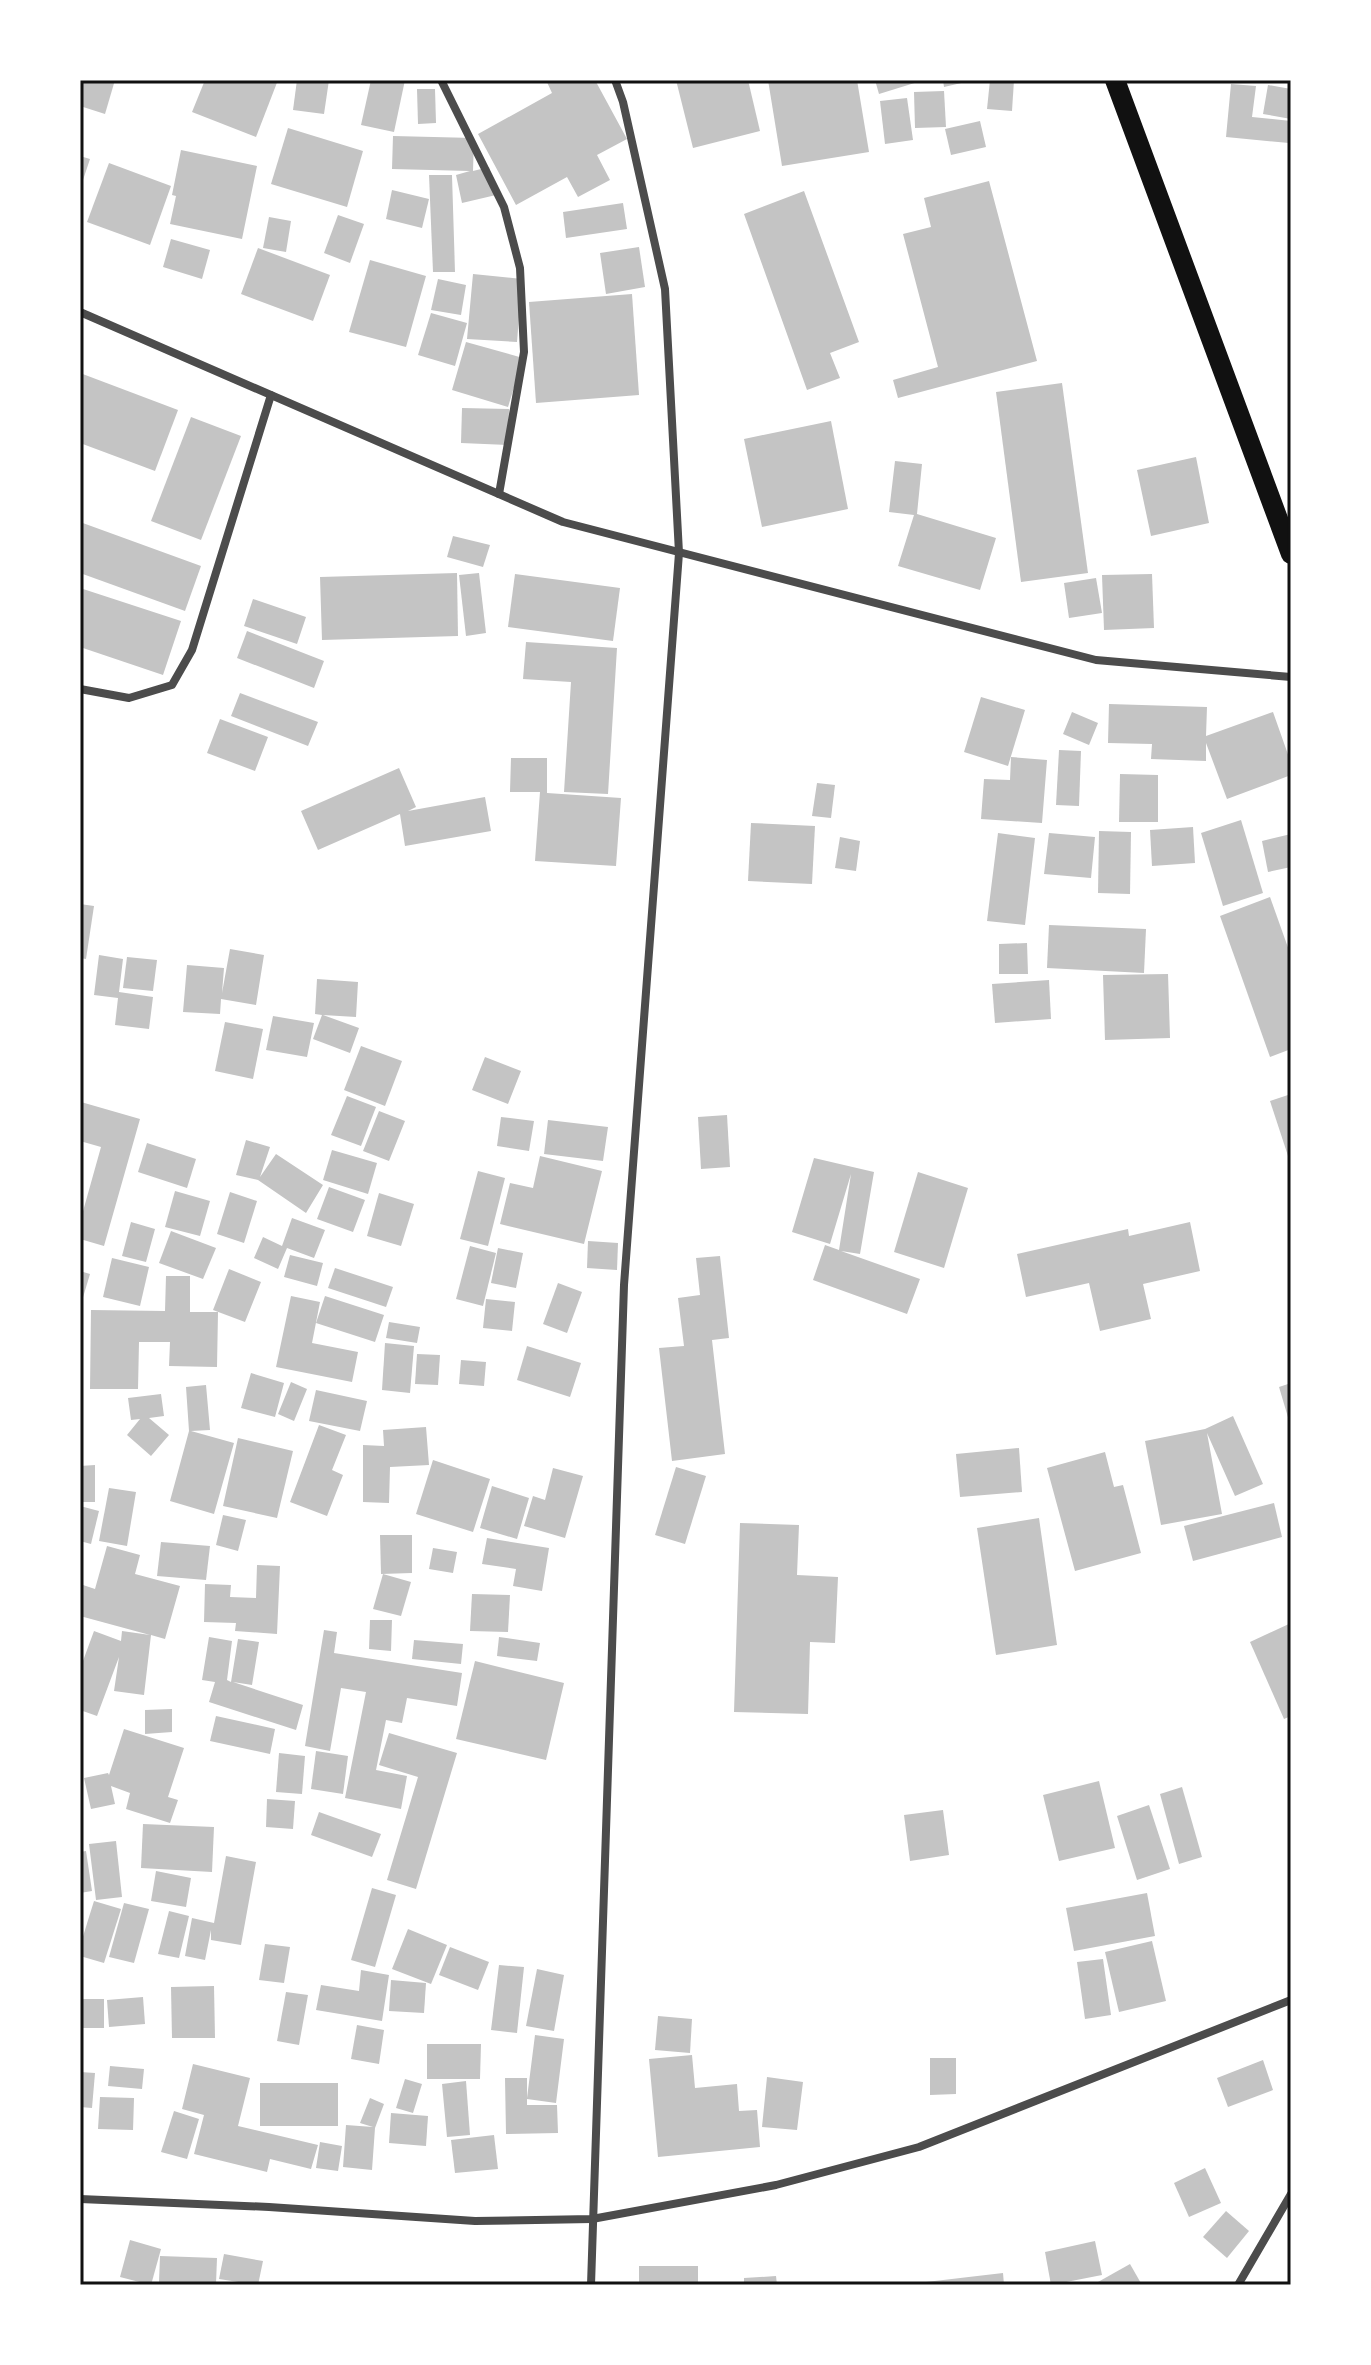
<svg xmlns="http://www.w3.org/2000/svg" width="1371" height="2365" font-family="Lora,serif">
  <rect width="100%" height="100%" fill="#fff"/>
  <g fill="#c4c4c4">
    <path d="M 80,80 L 115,80 L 105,114 L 80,106 Z"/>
    <path d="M 205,80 L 278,80 L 256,137 L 192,112 Z"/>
    <path d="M 297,80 L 329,80 L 324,114 L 293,110 Z"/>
    <path d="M 371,80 L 405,80 L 394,132 L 361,125 Z"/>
    <path d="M 546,80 L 595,80 L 627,139 L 597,155 L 610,180 L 578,197 L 567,177 L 516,205 L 478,134 L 552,93 Z"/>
    <path d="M 676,80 L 748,80 L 760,131 L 693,148 Z"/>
    <path d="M 768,80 L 857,80 L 869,152 L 782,166 Z"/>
    <path d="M 875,80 L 921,80 L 921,81 L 879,94 Z"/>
    <path d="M 943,80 L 970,80 L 970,81 L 944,87 Z"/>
    <path d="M 990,80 L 1014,80 L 1012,111 L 987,109 Z"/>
    <path d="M 1231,84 L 1256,86 L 1252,117 L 1291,121 L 1289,143 L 1226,137 Z"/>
    <path d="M 1268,85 L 1291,89 L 1291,119 L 1263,114 Z"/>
    <path d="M 417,89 L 435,89 L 436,123 L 418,124 Z"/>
    <path d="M 944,91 L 946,127 L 915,128 L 914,92 Z"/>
    <path d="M 907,98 L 913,140 L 885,144 L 880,101 Z"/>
    <path d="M 980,121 L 986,147 L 951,155 L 945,129 Z"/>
    <path d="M 288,128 L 363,151 L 347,207 L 271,184 Z"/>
    <path d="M 393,136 L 474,138 L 473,171 L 489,167 L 496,195 L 462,203 L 456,175 L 470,171 L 392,169 Z"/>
    <path d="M 181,150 L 257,166 L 242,239 L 170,224 L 176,196 L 172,195 Z"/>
    <path d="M 80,156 L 90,159 L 81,186 L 80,186 Z"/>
    <path d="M 109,163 L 171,186 L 150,245 L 87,222 Z"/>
    <path d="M 429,175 L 452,175 L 455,272 L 433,272 Z"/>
    <path d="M 989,181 L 1037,361 L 898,398 L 893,380 L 938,367 L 903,234 L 931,227 L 924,198 Z"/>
    <path d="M 392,190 L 429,199 L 422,228 L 386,219 Z"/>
    <path d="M 804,191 L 859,342 L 830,353 L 840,378 L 807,390 L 744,214 Z"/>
    <path d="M 623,203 L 627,229 L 566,238 L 563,212 Z"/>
    <path d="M 338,215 L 364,224 L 350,263 L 324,253 Z"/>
    <path d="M 269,217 L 291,221 L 286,252 L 263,248 Z"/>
    <path d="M 171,239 L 210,250 L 202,279 L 163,267 Z"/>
    <path d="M 639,247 L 645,287 L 606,294 L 600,253 Z"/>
    <path d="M 258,248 L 330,275 L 313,321 L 241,294 Z"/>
    <path d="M 370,260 L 426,276 L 406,347 L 349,332 Z"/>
    <path d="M 473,274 L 522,279 L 517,342 L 467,339 Z"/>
    <path d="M 438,279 L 466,285 L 461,315 L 431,310 Z"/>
    <path d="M 632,294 L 639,395 L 536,403 L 529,302 Z"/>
    <path d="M 431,313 L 467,323 L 455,366 L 418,355 Z"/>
    <path d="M 466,342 L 523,358 L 508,407 L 452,390 Z"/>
    <path d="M 80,373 L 178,410 L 155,471 L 80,443 Z"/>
    <path d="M 1062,383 L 1088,573 L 1021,582 L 996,392 Z"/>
    <path d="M 462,408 L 509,409 L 508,445 L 461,443 Z"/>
    <path d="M 191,417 L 241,436 L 201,540 L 151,521 Z"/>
    <path d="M 831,421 L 848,509 L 762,527 L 744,439 Z"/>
    <path d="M 1196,457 L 1209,523 L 1151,536 L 1137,470 Z"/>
    <path d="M 895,461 L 922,464 L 917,514 L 996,538 L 980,590 L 898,566 L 914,515 L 889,512 Z"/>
    <path d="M 80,522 L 201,566 L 185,611 L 80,573 Z"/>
    <path d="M 453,536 L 490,545 L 483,567 L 447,557 Z"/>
    <path d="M 457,573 L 458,636 L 322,640 L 320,577 Z"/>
    <path d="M 479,573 L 486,633 L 466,636 L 459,575 Z"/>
    <path d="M 515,574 L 620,588 L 613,641 L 508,627 Z"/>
    <path d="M 1152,574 L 1154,628 L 1104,630 L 1102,575 Z"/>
    <path d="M 1096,578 L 1102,613 L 1069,618 L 1064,583 Z"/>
    <path d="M 80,588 L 181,621 L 163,675 L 80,647 Z"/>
    <path d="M 253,599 L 306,617 L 297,644 L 244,626 Z"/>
    <path d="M 247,631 L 324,661 L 314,688 L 237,658 Z"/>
    <path d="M 526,642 L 617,648 L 608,794 L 564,792 L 571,682 L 523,679 Z"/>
    <path d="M 240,693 L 318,722 L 308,746 L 231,716 Z"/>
    <path d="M 981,697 L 1025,710 L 1008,766 L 964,752 Z"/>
    <path d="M 1109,704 L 1207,707 L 1206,736 L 1273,712 L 1291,763 L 1291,775 L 1227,799 L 1206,743 L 1206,761 L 1151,759 L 1152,744 L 1108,743 Z"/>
    <path d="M 1072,712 L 1098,723 L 1089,745 L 1063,734 Z"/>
    <path d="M 220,719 L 268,737 L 255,771 L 207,753 Z"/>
    <path d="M 1059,750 L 1081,751 L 1079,806 L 1056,805 Z"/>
    <path d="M 1011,757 L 1047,760 L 1042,823 L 981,819 L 984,779 L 1010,780 Z"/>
    <path d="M 511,758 L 547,758 L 547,793 L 621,798 L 616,866 L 535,861 L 540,792 L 510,792 Z"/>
    <path d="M 399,768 L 416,807 L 408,811 L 485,797 L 491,831 L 405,846 L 400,814 L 318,850 L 301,811 Z"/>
    <path d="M 1120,774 L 1158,775 L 1158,822 L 1119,822 Z"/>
    <path d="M 817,783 L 835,785 L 831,818 L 812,816 Z"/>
    <path d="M 1241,820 L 1263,893 L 1223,906 L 1201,833 Z"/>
    <path d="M 751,823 L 815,826 L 812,884 L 748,881 Z"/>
    <path d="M 1193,827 L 1195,863 L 1152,866 L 1150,830 Z"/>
    <path d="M 1099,831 L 1131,832 L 1130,894 L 1098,893 Z"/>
    <path d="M 998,833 L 1035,838 L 1025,925 L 987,921 Z"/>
    <path d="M 1049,833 L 1095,837 L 1091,878 L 1044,874 Z"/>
    <path d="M 1291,834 L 1291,867 L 1268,872 L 1262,841 Z"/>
    <path d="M 840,837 L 860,841 L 856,871 L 835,868 Z"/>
    <path d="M 1270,897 L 1291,956 L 1291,1049 L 1270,1057 L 1220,916 Z"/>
    <path d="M 80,904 L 94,906 L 86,959 L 80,958 Z"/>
    <path d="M 1049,925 L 1146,929 L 1144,973 L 1047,968 Z"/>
    <path d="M 1027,943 L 1028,974 L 999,974 L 999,944 Z"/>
    <path d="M 230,949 L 264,955 L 256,1005 L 221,999 L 220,1014 L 183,1012 L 187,965 L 224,968 L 222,993 Z"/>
    <path d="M 99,955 L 123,959 L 119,992 L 153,997 L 149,1029 L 115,1025 L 118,998 L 94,995 Z"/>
    <path d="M 127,957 L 157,960 L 153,991 L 123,988 Z"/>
    <path d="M 1168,974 L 1170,1038 L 1105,1040 L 1103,975 Z"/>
    <path d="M 317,979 L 358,982 L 356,1017 L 323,1015 L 359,1028 L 350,1053 L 313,1039 L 322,1015 L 315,1014 Z"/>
    <path d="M 1049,980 L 1051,1019 L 995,1023 L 992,984 Z"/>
    <path d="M 273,1016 L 314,1023 L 307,1057 L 266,1050 Z"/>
    <path d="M 225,1022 L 263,1029 L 253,1079 L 215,1071 Z"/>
    <path d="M 361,1046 L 402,1061 L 385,1106 L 344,1090 Z"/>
    <path d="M 485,1057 L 521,1071 L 508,1104 L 472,1090 Z"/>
    <path d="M 1291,1094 L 1291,1162 L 1290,1162 L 1270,1101 Z"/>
    <path d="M 347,1096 L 376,1107 L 361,1146 L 331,1135 Z"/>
    <path d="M 81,1102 L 140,1119 L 104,1246 L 80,1239 L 80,1222 L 101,1147 L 80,1141 Z"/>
    <path d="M 379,1111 L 405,1121 L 389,1161 L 363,1151 Z"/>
    <path d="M 727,1115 L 730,1167 L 701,1169 L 698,1117 Z"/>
    <path d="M 501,1117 L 534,1121 L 529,1151 L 497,1146 Z"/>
    <path d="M 548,1120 L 608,1127 L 603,1161 L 544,1154 Z"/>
    <path d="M 246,1140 L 270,1147 L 260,1177 L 276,1154 L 323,1185 L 306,1213 L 258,1180 L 236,1175 Z"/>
    <path d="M 147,1143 L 196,1159 L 187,1188 L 138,1172 Z"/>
    <path d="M 332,1150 L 377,1163 L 368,1194 L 323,1180 Z"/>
    <path d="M 540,1156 L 602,1171 L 584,1244 L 500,1224 L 510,1183 L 533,1188 Z"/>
    <path d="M 814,1158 L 874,1172 L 860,1254 L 841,1251 L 920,1279 L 907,1314 L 813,1280 L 825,1245 L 839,1250 L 851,1174 L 830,1244 L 792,1232 Z"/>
    <path d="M 478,1171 L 505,1178 L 488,1246 L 460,1239 Z"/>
    <path d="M 918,1172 L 968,1188 L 944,1268 L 894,1252 Z"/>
    <path d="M 329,1187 L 365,1200 L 353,1232 L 317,1219 Z"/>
    <path d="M 175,1191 L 210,1201 L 200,1236 L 165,1227 Z"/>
    <path d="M 230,1192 L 257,1201 L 244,1243 L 217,1234 Z"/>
    <path d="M 379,1193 L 414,1204 L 401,1246 L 367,1236 Z"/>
    <path d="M 292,1218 L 325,1230 L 314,1258 L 287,1248 L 278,1269 L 254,1258 L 263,1237 L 282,1246 Z"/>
    <path d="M 131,1222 L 155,1229 L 146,1262 L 122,1256 Z"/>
    <path d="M 1190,1222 L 1200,1271 L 1143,1284 L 1151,1319 L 1100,1331 L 1089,1283 L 1026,1297 L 1017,1254 L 1128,1229 L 1129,1236 Z"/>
    <path d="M 171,1231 L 216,1248 L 203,1279 L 159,1263 Z"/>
    <path d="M 588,1241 L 618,1243 L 617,1270 L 587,1268 Z"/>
    <path d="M 470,1246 L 496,1253 L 483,1306 L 456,1299 Z"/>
    <path d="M 498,1248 L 523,1253 L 516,1288 L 491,1283 Z"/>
    <path d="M 290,1255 L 323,1263 L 317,1286 L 284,1277 Z"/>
    <path d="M 720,1256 L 729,1338 L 712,1340 L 725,1454 L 672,1461 L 659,1348 L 684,1346 L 678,1298 L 700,1295 L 696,1258 Z"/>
    <path d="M 112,1258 L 149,1267 L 140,1306 L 103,1297 Z"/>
    <path d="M 335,1268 L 393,1287 L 386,1307 L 328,1288 Z"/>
    <path d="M 229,1269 L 261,1282 L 245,1322 L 213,1310 Z"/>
    <path d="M 80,1271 L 90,1274 L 81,1304 L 80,1304 Z"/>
    <path d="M 166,1276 L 190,1276 L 190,1312 L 218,1312 L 217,1367 L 169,1366 L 170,1342 L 139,1342 L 138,1389 L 90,1389 L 91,1310 L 165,1311 Z"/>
    <path d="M 558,1283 L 582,1292 L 567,1333 L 543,1324 Z"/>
    <path d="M 291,1296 L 320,1302 L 312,1343 L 358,1352 L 352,1382 L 276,1367 Z"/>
    <path d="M 325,1296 L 384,1315 L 375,1342 L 316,1323 Z"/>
    <path d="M 486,1299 L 515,1302 L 512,1331 L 483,1328 Z"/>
    <path d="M 389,1322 L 420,1327 L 417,1343 L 386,1338 Z"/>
    <path d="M 385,1343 L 414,1346 L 410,1393 L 382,1390 Z"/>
    <path d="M 527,1346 L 581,1363 L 570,1397 L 517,1380 Z"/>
    <path d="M 417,1354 L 440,1355 L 438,1385 L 415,1384 Z"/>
    <path d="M 461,1360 L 486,1362 L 484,1386 L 459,1384 Z"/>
    <path d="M 251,1373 L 284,1383 L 275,1417 L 241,1408 Z"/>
    <path d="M 291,1382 L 307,1389 L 294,1421 L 278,1414 Z"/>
    <path d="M 1291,1383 L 1291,1424 L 1290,1424 L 1279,1387 Z"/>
    <path d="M 206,1385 L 210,1430 L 191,1431 L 234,1443 L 214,1514 L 170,1501 L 189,1431 L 186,1387 Z"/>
    <path d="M 316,1390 L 367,1401 L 360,1431 L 309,1421 Z"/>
    <path d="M 161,1394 L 164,1416 L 149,1418 L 169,1435 L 151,1456 L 127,1435 L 140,1419 L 131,1420 L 128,1398 Z"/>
    <path d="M 1233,1416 L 1263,1484 L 1235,1496 L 1207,1433 L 1222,1514 L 1161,1525 L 1145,1441 L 1205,1429 Z"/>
    <path d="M 319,1425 L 346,1435 L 332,1470 L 343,1475 L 327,1516 L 290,1502 Z"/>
    <path d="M 426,1427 L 429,1465 L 390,1467 L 389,1503 L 363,1502 L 363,1445 L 384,1446 L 383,1430 Z"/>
    <path d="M 238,1438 L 293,1451 L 277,1518 L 223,1506 Z"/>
    <path d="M 1019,1448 L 1022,1492 L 960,1497 L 956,1454 Z"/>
    <path d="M 1105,1452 L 1114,1487 L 1123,1485 L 1141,1553 L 1075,1571 L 1047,1468 Z"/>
    <path d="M 433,1460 L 490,1479 L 473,1532 L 416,1514 Z"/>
    <path d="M 95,1465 L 95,1502 L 80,1502 L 80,1466 Z"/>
    <path d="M 676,1467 L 706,1476 L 685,1544 L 655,1535 Z"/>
    <path d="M 553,1468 L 583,1476 L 565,1538 L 524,1526 L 533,1496 L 545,1500 Z"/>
    <path d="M 492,1486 L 529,1498 L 517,1539 L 480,1528 Z"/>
    <path d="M 109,1488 L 136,1492 L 127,1546 L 99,1541 Z"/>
    <path d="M 1274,1503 L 1282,1537 L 1193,1561 L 1184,1526 Z"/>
    <path d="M 80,1506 L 99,1511 L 91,1544 L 80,1541 Z"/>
    <path d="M 223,1515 L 246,1520 L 238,1551 L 216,1545 Z"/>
    <path d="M 1039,1518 L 1057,1645 L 996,1655 L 977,1528 Z"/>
    <path d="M 740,1523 L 799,1525 L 797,1575 L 838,1577 L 835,1643 L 810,1642 L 808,1714 L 734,1712 Z"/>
    <path d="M 380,1535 L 412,1535 L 412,1573 L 381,1574 Z"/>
    <path d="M 487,1538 L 549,1548 L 542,1591 L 513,1586 L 516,1569 L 482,1564 Z"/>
    <path d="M 161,1542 L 210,1546 L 206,1580 L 157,1576 Z"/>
    <path d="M 107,1546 L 140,1555 L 135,1574 L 180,1586 L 165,1639 L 151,1635 L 144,1695 L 114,1691 L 119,1657 L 97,1716 L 80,1710 L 80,1669 L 94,1631 L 121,1641 L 122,1631 L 150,1635 L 80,1616 L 80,1584 L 95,1589 Z"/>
    <path d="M 433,1548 L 457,1552 L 453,1573 L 429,1569 Z"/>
    <path d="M 257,1565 L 280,1566 L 277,1634 L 235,1631 L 236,1623 L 204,1622 L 205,1584 L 231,1585 L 230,1597 L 256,1598 Z"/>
    <path d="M 383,1574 L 411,1582 L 401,1616 L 373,1609 Z"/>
    <path d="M 472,1594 L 510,1595 L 508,1632 L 470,1631 Z"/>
    <path d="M 370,1620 L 392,1620 L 391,1651 L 369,1649 Z"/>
    <path d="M 1291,1623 L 1291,1716 L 1284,1719 L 1250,1642 Z"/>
    <path d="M 324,1630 L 337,1632 L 334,1653 L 462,1673 L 457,1706 L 407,1698 L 402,1723 L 386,1720 L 376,1770 L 407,1776 L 401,1809 L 345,1798 L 366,1692 L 341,1688 L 330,1751 L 305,1746 Z"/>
    <path d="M 209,1637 L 232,1641 L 227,1680 L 231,1682 L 238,1639 L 259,1642 L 252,1685 L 233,1682 L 303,1705 L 296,1730 L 209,1702 L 215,1682 L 202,1680 Z"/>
    <path d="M 499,1637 L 540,1643 L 537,1661 L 497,1656 Z"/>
    <path d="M 414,1640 L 463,1644 L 461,1664 L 412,1659 Z"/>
    <path d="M 475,1661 L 564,1683 L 546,1760 L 456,1739 Z"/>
    <path d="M 172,1709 L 172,1732 L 145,1734 L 145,1710 Z"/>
    <path d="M 216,1716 L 275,1729 L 270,1754 L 210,1741 Z"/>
    <path d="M 124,1729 L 184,1748 L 168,1797 L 178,1800 L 170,1823 L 126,1809 L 130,1793 L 111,1786 L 115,1804 L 91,1809 L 84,1778 L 108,1773 L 109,1775 Z"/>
    <path d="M 389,1733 L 457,1753 L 416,1889 L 387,1880 L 418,1777 L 379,1765 Z"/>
    <path d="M 316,1751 L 348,1756 L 343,1794 L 311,1789 Z"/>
    <path d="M 279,1753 L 305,1756 L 302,1794 L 276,1792 Z"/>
    <path d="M 1099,1781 L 1115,1848 L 1059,1861 L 1043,1795 Z"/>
    <path d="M 1182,1787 L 1202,1857 L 1179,1864 L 1160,1794 Z"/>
    <path d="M 267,1799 L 295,1801 L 293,1829 L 266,1827 Z"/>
    <path d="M 1149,1805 L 1170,1869 L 1137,1880 L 1117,1816 Z"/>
    <path d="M 943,1810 L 949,1855 L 910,1861 L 904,1815 Z"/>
    <path d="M 319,1812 L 381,1834 L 372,1857 L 311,1835 Z"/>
    <path d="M 143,1824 L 214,1827 L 212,1872 L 141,1868 Z"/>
    <path d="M 116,1841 L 122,1897 L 96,1900 L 89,1844 Z"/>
    <path d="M 86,1851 L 92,1891 L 80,1893 L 80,1852 Z"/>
    <path d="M 226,1856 L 256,1862 L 241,1945 L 211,1940 L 211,1930 L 205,1960 L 185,1956 L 192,1918 L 214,1923 Z"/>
    <path d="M 156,1871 L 191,1878 L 186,1907 L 151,1901 Z"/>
    <path d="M 372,1888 L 396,1895 L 375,1967 L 351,1960 Z"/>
    <path d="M 1147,1893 L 1155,1936 L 1074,1951 L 1066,1908 Z"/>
    <path d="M 94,1901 L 121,1909 L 104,1963 L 80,1956 L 80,1946 Z"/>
    <path d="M 124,1903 L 149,1909 L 134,1963 L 109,1957 Z"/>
    <path d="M 169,1911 L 189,1916 L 179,1958 L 158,1954 Z"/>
    <path d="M 408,1929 L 447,1945 L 431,1984 L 392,1969 Z"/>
    <path d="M 1152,1941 L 1166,2001 L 1119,2012 L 1105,1952 Z"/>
    <path d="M 265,1944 L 290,1947 L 284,1983 L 259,1980 Z"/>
    <path d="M 450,1947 L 489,1962 L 478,1990 L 439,1975 Z"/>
    <path d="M 1103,1959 L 1111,2015 L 1085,2019 L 1077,1962 Z"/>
    <path d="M 499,1965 L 524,1967 L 517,2033 L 491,2030 Z"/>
    <path d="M 537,1969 L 564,1975 L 554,2031 L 526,2026 Z"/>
    <path d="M 361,1970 L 389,1975 L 382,2021 L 316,2010 L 321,1985 L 359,1991 Z"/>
    <path d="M 391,1980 L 426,1983 L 424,2013 L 389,2011 Z"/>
    <path d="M 214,1986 L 215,2038 L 172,2038 L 171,1987 Z"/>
    <path d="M 286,1992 L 308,1995 L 299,2045 L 277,2041 Z"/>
    <path d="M 143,1997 L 145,2024 L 109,2027 L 107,2000 Z"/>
    <rect x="80" y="1999" width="24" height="29"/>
    <path d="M 658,2016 L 692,2019 L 690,2053 L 655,2050 Z"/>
    <path d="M 357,2025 L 384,2030 L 379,2064 L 351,2059 Z"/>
    <path d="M 535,2035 L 564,2039 L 556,2103 L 527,2099 L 527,2105 L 557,2105 L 558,2133 L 506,2134 L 505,2078 L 527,2078 L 527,2098 Z"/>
    <path d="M 427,2044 L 481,2044 L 480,2079 L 427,2079 Z"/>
    <path d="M 692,2055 L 695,2088 L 737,2084 L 739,2111 L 757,2110 L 760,2147 L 658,2157 L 649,2059 Z"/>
    <path d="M 930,2058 L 956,2058 L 956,2094 L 930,2095 Z"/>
    <path d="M 1263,2060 L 1273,2090 L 1228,2107 L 1217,2078 Z"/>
    <path d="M 193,2064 L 250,2078 L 238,2126 L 318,2145 L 311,2169 L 270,2159 L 267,2172 L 194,2154 L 204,2115 L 182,2109 Z"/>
    <path d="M 110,2066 L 144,2069 L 142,2089 L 108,2086 Z"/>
    <path d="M 80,2072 L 95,2073 L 92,2108 L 80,2107 Z"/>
    <path d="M 767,2077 L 803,2082 L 797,2130 L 762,2127 Z"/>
    <path d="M 405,2079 L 422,2084 L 413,2113 L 396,2108 Z"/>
    <path d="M 466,2081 L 470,2135 L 447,2137 L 442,2084 Z"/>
    <rect x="260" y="2083" width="78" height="43"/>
    <path d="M 100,2097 L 134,2098 L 133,2130 L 98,2129 Z"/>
    <path d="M 370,2098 L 384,2104 L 375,2128 L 372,2170 L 343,2167 L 346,2125 L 373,2127 L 360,2123 Z"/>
    <path d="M 174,2111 L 199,2119 L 187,2159 L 161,2152 Z"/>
    <path d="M 391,2113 L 428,2116 L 426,2146 L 389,2143 Z"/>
    <path d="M 494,2135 L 498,2169 L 455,2173 L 451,2140 Z"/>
    <path d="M 320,2142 L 342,2146 L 338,2171 L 316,2168 Z"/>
    <path d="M 1205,2168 L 1221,2203 L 1189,2217 L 1174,2183 Z"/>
    <path d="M 1226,2211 L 1249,2231 L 1227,2258 L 1203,2237 Z"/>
    <path d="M 130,2240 L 161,2249 L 151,2285 L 120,2277 Z"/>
    <path d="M 1095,2241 L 1102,2275 L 1051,2285 L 1045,2252 Z"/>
    <path d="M 224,2254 L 263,2261 L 258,2285 L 219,2279 Z"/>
    <path d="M 160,2256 L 217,2258 L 216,2284 L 159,2282 Z"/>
    <path d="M 1130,2264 L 1142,2285 L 1100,2285 L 1098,2282 Z"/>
    <rect x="639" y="2266" width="59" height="19"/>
    <path d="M 1003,2273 L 1004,2285 L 926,2285 L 926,2282 Z"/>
    <path d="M 776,2276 L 777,2285 L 744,2285 L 744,2278 Z"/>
  </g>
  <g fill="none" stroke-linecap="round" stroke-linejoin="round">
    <g stroke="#4c4c4c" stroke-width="8">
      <path d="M 441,80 L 504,207 L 520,268 L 524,352 L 499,494"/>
      <path d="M 80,312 L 563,522 L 1096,660 L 1291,677"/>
      <path d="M 80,689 L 129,698 L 172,685 L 192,650 L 271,395"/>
      <path d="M 80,2199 L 269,2207 L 475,2221 L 592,2219 L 776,2185 L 919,2147 L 1291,2000"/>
      <path d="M 591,2285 L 624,1285 L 679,553 L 665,289 L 623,102 L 615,80"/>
      <path d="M 1238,2285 L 1291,2194"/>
    </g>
    <path stroke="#111" stroke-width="20" d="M 1115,80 L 1291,554"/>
  </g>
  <rect width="1371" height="2365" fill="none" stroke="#ffffff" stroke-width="164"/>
  <rect x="82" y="82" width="1207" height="2201" fill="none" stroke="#111" stroke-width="3"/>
</svg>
